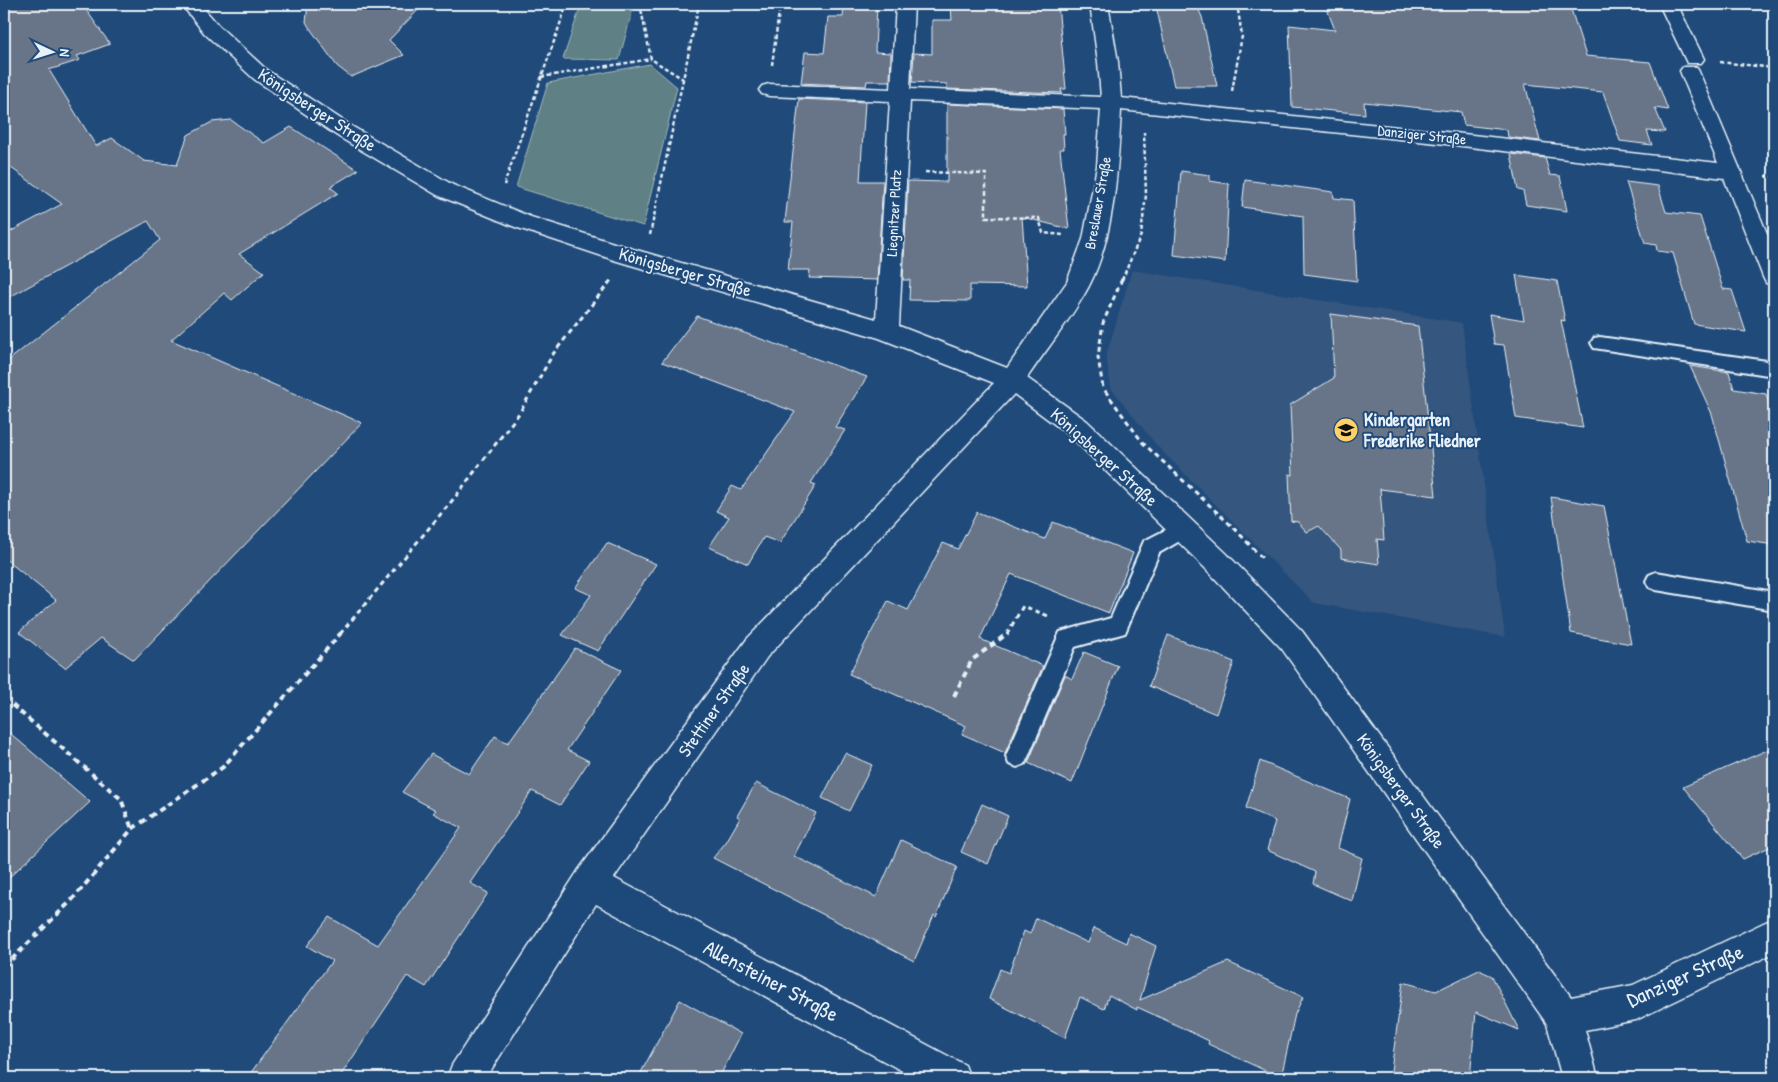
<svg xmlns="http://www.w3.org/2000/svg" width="1778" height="1082" font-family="'Patrick Hand',sans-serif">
  <rect width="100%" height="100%" fill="#1f4a7a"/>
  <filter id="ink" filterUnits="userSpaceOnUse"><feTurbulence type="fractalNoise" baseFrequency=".02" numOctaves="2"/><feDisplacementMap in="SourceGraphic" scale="10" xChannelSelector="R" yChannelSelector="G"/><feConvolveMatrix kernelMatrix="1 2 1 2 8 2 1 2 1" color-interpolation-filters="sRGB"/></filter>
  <g filter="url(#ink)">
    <path fill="#35577e" d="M 1132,270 L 1462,323 L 1505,637 L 1314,603 L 1157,446 L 1111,388 L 1106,356 Z"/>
    <g fill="#5f8084" stroke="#a4b8be">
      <path d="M 581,5 L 634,5 L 619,60 L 563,59 Z"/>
      <path d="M 650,64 L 677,87 L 643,226 L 516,187 L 548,83 Z"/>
    </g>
    <g fill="#687488" stroke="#e8f1f8">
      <path d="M 4,4 L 82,4 L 110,44 L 77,56 L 80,60 L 49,70 L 96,146 L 112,138 L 144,161 L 177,165 L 188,135 L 212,122 L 231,120 L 264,143 L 291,127 L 358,170 L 330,187 L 338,193 L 239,254 L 264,272 L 232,300 L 224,293 L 171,340 L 362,423 L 134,660 L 101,638 L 65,668 L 19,632 L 56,600 L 4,558 L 4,364 L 160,240 L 148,221 L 4,300 L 4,235 L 62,204 L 4,163 Z"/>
      <path d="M 308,4 L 424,4 L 389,40 L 404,55 L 351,77 L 337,66 L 309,27 L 306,22 Z"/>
      <path d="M 844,4 L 877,4 L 875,52 L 891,53 L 890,81 L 867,81 L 866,86 L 801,83 L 805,52 L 824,53 L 828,17 L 843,17 Z"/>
      <path d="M 996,4 L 1058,5 L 1066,89 L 1061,89 L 1062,93 L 947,89 L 947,84 L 912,82 L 914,53 L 932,54 L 932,20 L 952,20 L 951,6 L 996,6 Z"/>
      <path d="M 1325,4 L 1570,6 L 1586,56 L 1650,62 L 1668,110 L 1655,108 L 1665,132 L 1647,131 L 1652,145 L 1620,141 L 1603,92 L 1525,84 L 1540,141 L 1508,137 L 1507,130 L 1464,125 L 1461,112 L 1364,102 L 1365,114 L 1292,107 L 1289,25 L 1335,30 Z"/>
      <path d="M 1156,6 L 1197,6 L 1202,17 L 1217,86 L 1174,86 Z"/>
      <path d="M 799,99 L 865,102 L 860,181 L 883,181 L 877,280 L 809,278 L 810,270 L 788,270 L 793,222 L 785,222 Z"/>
      <path d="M 947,104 L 1063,109 L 1065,134 L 1063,134 L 1064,149 L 1060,149 L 1069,229 L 1022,217 L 1027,286 L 970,285 L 970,301 L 909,300 L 910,280 L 903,280 L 908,181 L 947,182 Z"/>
      <path d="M 1511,154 L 1545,158 L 1550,175 L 1560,176 L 1567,211 L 1526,205 L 1523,191 L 1518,190 Z"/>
      <path d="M 1181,171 L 1210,175 L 1210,181 L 1229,184 L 1225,262 L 1174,255 Z"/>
      <path d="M 1245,180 L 1333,192 L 1334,198 L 1353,200 L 1357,281 L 1304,274 L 1303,216 L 1242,207 Z"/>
      <path d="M 1626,182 L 1658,186 L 1666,212 L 1700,216 L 1723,289 L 1732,290 L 1746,332 L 1694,324 L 1673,253 L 1657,251 L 1656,245 L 1645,243 Z"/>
      <path d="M 1516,275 L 1557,281 L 1565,321 L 1561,320 L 1583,428 L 1516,418 L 1504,345 L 1494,344 L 1489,314 L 1524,320 Z"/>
      <path d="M 1331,314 L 1418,326 L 1436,496 L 1380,489 L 1384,540 L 1377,539 L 1379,564 L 1341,558 L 1341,550 L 1319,526 L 1307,532 L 1298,522 L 1291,521 L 1289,474 L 1293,475 L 1290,405 L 1334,378 Z"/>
      <path d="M 697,316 L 867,377 L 835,427 L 845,430 L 811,483 L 816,485 L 780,543 L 764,537 L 748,564 L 709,547 L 729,517 L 716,511 L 732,486 L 741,490 L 795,412 L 662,362 Z"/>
      <path d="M 1690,366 L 1729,372 L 1734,389 L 1766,394 L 1774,420 L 1774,441 L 1767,440 L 1774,464 L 1774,545 L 1747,541 L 1712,414 Z"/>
      <path d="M 1551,497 L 1604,506 L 1631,644 L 1571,633 Z"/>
      <path d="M 977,512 L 1045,539 L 1053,522 L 1133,553 L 1109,613 L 1011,574 L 980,639 L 1043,666 L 1005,753 L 962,734 L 966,726 L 849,674 L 888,601 L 908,610 L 943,543 L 958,549 Z"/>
      <path d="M 607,543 L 656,564 L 598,651 L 562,635 L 591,595 L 575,588 Z"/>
      <path d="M 1168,635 L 1234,662 L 1216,714 L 1149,686 Z"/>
      <path d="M 575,648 L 621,670 L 567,750 L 589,761 L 560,805 L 532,791 L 470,883 L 488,893 L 426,987 L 407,976 L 339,1078 L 247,1078 L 332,961 L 307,946 L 329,917 L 378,945 L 461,828 L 433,813 L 436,810 L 402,792 L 431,754 L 469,774 L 495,736 L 508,743 Z"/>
      <path d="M 1084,652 L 1118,666 L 1072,783 L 1028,763 L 1065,675 L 1072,679 Z"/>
      <path d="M 4,728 L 90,802 L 4,882 Z"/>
      <path d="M 1774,747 L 1774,845 L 1743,859 L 1683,787 Z"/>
      <path d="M 845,753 L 872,765 L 849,811 L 822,798 Z"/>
      <path d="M 1260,761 L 1350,799 L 1338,848 L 1362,858 L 1352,901 L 1313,884 L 1315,872 L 1267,850 L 1275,821 L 1246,808 Z"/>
      <path d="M 756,783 L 816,813 L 794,856 L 876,897 L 901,840 L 957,867 L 936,917 L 934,915 L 914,961 L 713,858 L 726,842 L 740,818 L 737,816 Z"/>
      <path d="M 982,804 L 1008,816 L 988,864 L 961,852 Z"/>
      <path d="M 1036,918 L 1088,943 L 1094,928 L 1126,943 L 1129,933 L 1156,946 L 1140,1000 L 1228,962 L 1303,997 L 1295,1014 L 1281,1078 L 1208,1044 L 1209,1041 L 1172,1023 L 1137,1007 L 1137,1010 L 1109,995 L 1104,1009 L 1080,997 L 1065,1038 L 989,999 L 1000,969 L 1009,973 L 1024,931 L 1030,934 Z"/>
      <path d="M 1481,969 L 1481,971 L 1492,976 L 1519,1030 L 1476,1012 L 1470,1078 L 1390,1078 L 1403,982 L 1436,991 Z"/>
      <path d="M 680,1000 L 741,1034 L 719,1078 L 638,1078 Z"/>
    </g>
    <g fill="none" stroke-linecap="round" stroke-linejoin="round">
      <defs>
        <g id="lane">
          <path d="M 1600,337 L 1774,362 L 1774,376 L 1594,348 L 1591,343 L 1594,338 Z"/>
          <path d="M 1183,521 L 1190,523 L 1193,529 L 1190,535 L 1159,553 L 1125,633 L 1075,647 L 1025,764 L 1017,767 L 1009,764 L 1006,756 L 1060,632 L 1111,618 L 1144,541 Z"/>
          <path d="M 1656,572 L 1774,592 L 1774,610 L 1656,590 L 1649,587 L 1646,581 L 1649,575 Z"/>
        </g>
        <g id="street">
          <path d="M 181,4 L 200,4 L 219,26 L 268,71 L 353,127 L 453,185 L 531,217 L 633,249 L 876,319 L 890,101 L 769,96 L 762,94 L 759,90 L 762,86 L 769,84 L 891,89 L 896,4 L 914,4 L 910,89 L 1101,97 L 1098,62 L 1090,4 L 1108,4 L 1118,62 L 1121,98 L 1437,131 L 1718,163 L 1680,71 L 1683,67 L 1697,67 L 1774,250 L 1774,285 L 1766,283 L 1763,277 L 1724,178 L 1437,143 L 1121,110 C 1118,165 1115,236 1089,286 C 1072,318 1047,348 1027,378 L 1087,421 L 1226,553 L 1302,631 L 1571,997 L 1633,985 L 1774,918 L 1774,953 L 1636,1020 L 1585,1030 L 1598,1078 L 1562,1078 L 1547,1024 L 1282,649 L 1206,569 L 1069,435 L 1014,394 L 767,657 L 614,878 L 965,1065 L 970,1078 L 915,1078 L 596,904 L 486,1078 L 447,1078 L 452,1065 L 578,871 L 747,639 L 994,383 L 879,338 L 617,261 L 515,227 L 437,195 L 339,137 L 254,79 L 205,34 ZM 910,101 L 1101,109 L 1097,166 L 1083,239 L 1067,282 L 1007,368 L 899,326 Z"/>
          <path d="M 1659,4 L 1677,4 L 1704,59 L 1701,63 L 1687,63 Z"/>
        </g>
      </defs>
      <use href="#lane" stroke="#e8f1f8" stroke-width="4"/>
      <use href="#street" stroke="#e8f1f8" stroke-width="3"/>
      <g stroke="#e8f1f8" stroke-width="2.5" stroke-dasharray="4 2.5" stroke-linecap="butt">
        <path d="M 640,4 L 651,59 L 683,79"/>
        <path d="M 1720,62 L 1774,68"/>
        <path d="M 772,65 L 780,4"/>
        <path d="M 541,77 L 651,59"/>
        <path d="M 1232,91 L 1242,36 L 1237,4"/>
        <path d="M 925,172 L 986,174 L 986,217 L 1039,218 L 1043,233 L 1064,235"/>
        <path d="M 1765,176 L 1774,177"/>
        <path d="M 504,185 L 567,4"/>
        <path d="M 650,235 L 699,4"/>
        <path d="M 1122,280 L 1141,235 L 1146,195 L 1144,132"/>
      </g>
      <g stroke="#e8f1f8" stroke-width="3" stroke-dasharray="5 4" stroke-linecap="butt">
        <path d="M 1122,279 L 1103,323 L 1098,357 L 1103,388 L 1143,443 L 1236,530 L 1262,558"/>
        <path d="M 340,634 L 456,496 L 520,412 L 553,354 L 612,279"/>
        <path d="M 1007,634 L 1023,606 L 1051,617"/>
      </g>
      <g stroke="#e8f1f8" stroke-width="4" stroke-dasharray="6 4.5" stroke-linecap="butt">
        <path d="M 954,696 L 972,660 L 1008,633"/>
        <path d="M 4,698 L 121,799 L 132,829"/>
        <path d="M 4,967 L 72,900 L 132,829 L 223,767 L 341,633"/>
      </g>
      <use href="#lane" fill="#1f4a7a" fill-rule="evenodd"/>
      <use href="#street" fill="#1f4a7a" fill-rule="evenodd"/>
    </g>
  </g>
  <defs>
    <symbol id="school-disc" viewBox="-11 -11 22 22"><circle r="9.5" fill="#ffd166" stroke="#1f4a7a"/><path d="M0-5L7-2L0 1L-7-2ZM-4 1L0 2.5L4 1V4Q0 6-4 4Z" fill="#111"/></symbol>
  </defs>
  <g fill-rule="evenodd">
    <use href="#school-disc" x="1332" y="416" width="28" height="28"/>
  </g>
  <g text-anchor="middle" stroke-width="4" stroke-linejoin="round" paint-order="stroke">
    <g font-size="15" fill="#e8f1f8" stroke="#1f4a7a">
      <text transform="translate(1422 135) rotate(6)" y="5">Danziger Straße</text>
      <text transform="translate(1098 203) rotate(-80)" y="5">Breslauer Straße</text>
      <text transform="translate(894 213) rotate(-87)" y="5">Liegnitzer Platz</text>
    </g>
    <g font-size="18" fill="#e8f1f8" stroke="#1f4a7a">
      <text transform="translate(317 110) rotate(33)" y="6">Königsberger Straße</text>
      <text transform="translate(685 272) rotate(16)" y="6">Königsberger Straße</text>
      <text transform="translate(1104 457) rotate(42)" y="6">Königsberger Straße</text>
      <text transform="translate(714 710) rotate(-55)" y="6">Stettiner Straße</text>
      <text transform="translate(1401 791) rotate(54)" y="6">Königsberger Straße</text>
    </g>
    <g font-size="18" font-weight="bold" fill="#e8f1f8" stroke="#1f4a7a" text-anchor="start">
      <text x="1364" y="426">Kindergarten<tspan x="1364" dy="21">Frederike Fliedner</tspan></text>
    </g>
    <g font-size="21" fill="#e8f1f8" stroke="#1f4a7a">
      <text transform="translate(1685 976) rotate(-24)" y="7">Danziger Straße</text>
      <text transform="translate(771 981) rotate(28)" y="7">Allensteiner Straße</text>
    </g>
  </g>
  <rect width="1778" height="1082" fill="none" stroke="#1f4a7a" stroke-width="20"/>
  <rect x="10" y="10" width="1758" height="1062" fill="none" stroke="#e8f1f8" stroke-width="2" filter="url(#ink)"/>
  <g transform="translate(52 52) rotate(94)" stroke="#1f4a7a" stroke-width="4" paint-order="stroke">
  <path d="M0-4L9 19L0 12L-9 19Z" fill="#e8f1f8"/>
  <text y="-8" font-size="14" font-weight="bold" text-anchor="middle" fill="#e8f1f8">N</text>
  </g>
</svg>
